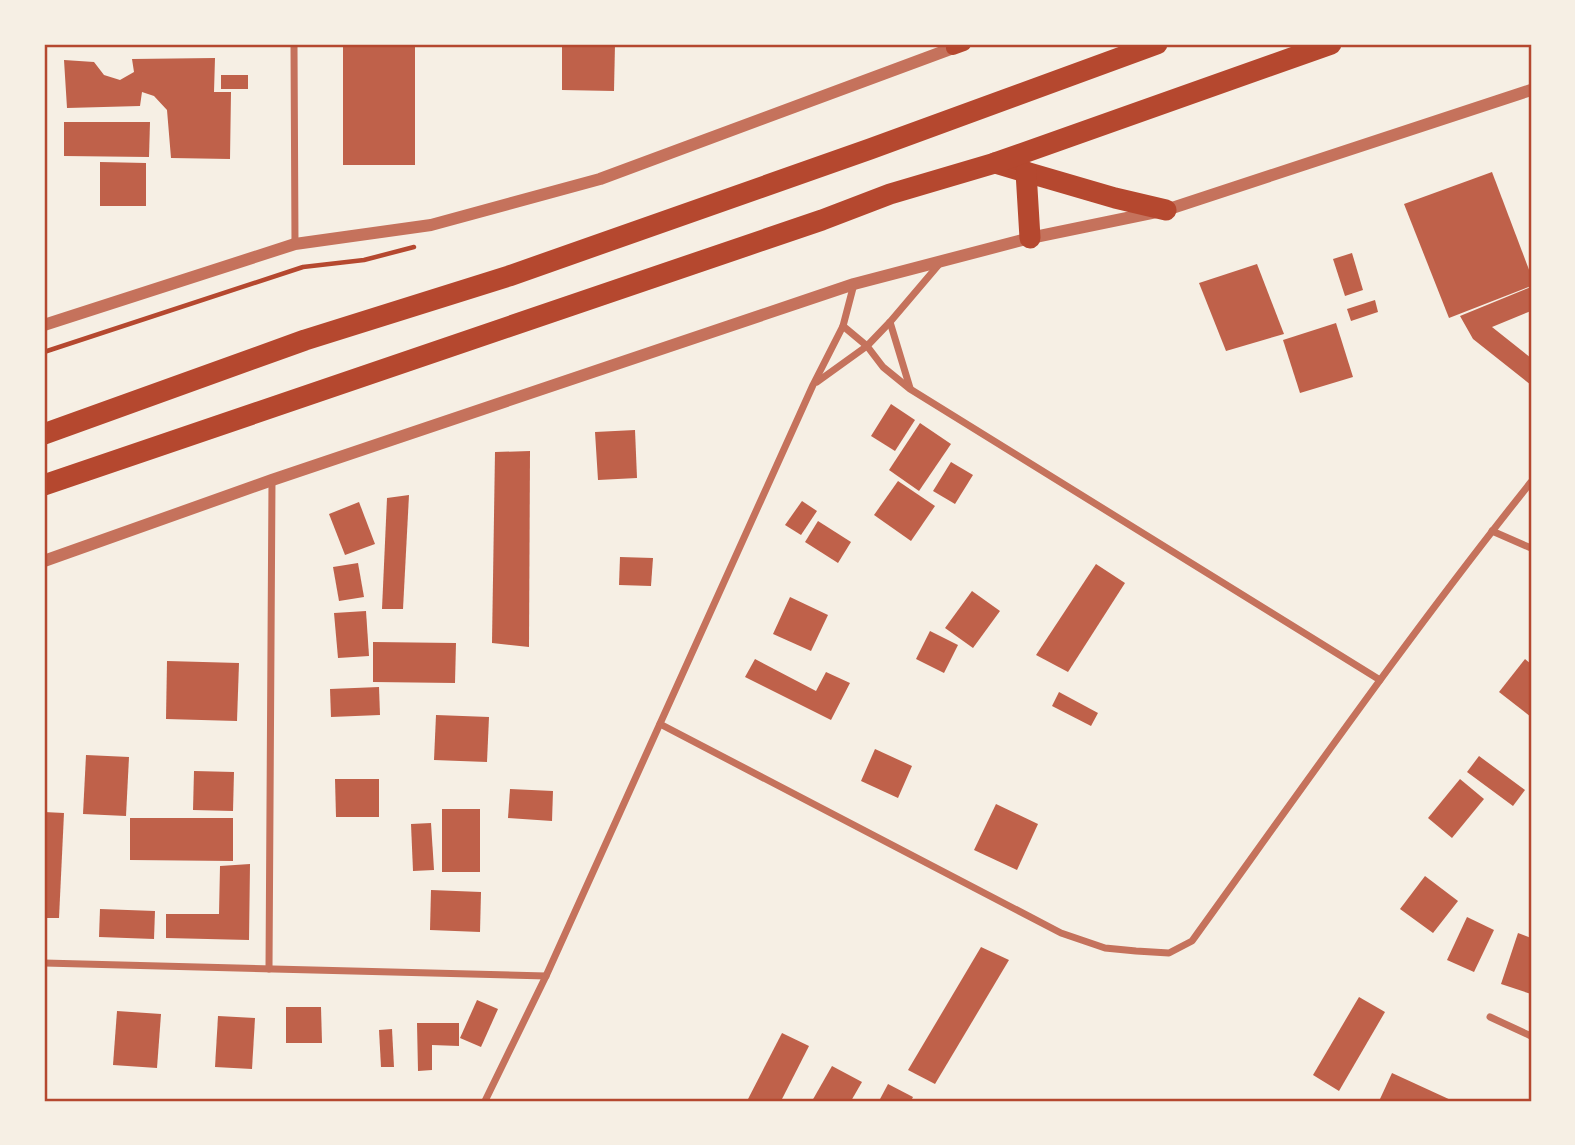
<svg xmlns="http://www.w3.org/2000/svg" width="1575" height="1145" font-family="'Public Sans',sans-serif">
  <rect width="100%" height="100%" fill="#f6efe4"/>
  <g fill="#bf614a">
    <rect x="343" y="44" width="72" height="121"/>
    <path d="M 562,44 L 615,44 L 614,91 L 562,90 Z"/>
    <path d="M 215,58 L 214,92 L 231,92 L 230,159 L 171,158 L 167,110 L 154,96 L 142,92 L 140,106 L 67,108 L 64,60 L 94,62 L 104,75 L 120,80 L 134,72 L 132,59 Z"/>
    <rect x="221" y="75" width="27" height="14"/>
    <path d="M 64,122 L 150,122 L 149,157 L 64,156 Z"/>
    <path d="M 100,162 L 146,163 L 146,206 L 100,206 Z"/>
    <path d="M 1492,172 L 1531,275 L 1531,286 L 1449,318 L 1404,204 Z"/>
    <path d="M 1352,253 L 1363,290 L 1345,296 L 1333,259 Z"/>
    <path d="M 1257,264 L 1284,334 L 1226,351 L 1199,283 Z"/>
    <path d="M 1531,287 L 1531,311 L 1492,327 L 1531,358 L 1531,385 L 1473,339 L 1460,316 Z"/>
    <path d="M 1375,300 L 1378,312 L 1351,321 L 1347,309 Z"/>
    <path d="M 1336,323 L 1353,377 L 1300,393 L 1283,340 Z"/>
    <path d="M 891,404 L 915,420 L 895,451 L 871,436 Z"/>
    <path d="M 920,423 L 951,444 L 919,491 L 889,470 Z"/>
    <path d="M 635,430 L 637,478 L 598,480 L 595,432 Z"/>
    <path d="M 530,451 L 529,647 L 492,643 L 495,452 Z"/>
    <path d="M 951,462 L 973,475 L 955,504 L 933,491 Z"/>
    <path d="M 898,481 L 935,506 L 911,541 L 874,515 Z"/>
    <path d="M 409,495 L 403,609 L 382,609 L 387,498 Z"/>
    <path d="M 802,501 L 817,511 L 801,535 L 785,525 Z"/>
    <path d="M 359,502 L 375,544 L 345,555 L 329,514 Z"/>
    <path d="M 818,521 L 851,542 L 838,563 L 805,542 Z"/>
    <path d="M 620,557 L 653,558 L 651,586 L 619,585 Z"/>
    <path d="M 358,563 L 364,597 L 339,601 L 333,567 Z"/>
    <path d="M 1096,564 L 1125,583 L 1068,672 L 1036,655 Z"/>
    <path d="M 972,591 L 1000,611 L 973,648 L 945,628 Z"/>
    <path d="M 790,597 L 828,615 L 811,651 L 773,634 Z"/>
    <path d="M 366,611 L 369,656 L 338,658 L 334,613 Z"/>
    <path d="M 930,631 L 958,645 L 944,673 L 916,659 Z"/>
    <path d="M 373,642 L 456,643 L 455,683 L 373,682 Z"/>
    <path d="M 755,659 L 816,691 L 826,672 L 850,683 L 831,720 L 745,677 Z"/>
    <path d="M 1525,659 L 1531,664 L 1531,717 L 1499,692 Z"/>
    <path d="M 167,661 L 239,663 L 237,721 L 166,719 Z"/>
    <path d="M 379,687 L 380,715 L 331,717 L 330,689 Z"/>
    <path d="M 1059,692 L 1098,713 L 1091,726 L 1052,706 Z"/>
    <path d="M 436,715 L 489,717 L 487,762 L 434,760 Z"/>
    <path d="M 875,749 L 912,766 L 898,798 L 861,781 Z"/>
    <path d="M 86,755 L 129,757 L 126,816 L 83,814 Z"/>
    <path d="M 1479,756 L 1525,790 L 1513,806 L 1467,772 Z"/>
    <path d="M 194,771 L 234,772 L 233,811 L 193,810 Z"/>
    <path d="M 335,779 L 379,779 L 379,817 L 336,817 Z"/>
    <path d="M 1460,779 L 1484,799 L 1452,838 L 1428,818 Z"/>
    <path d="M 510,789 L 553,791 L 552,821 L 508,818 Z"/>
    <path d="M 996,804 L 1038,824 L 1017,870 L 974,850 Z"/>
    <rect x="442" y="809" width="38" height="63"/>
    <path d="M 44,812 L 64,813 L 59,918 L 44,918 Z"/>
    <path d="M 130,818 L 233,818 L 233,861 L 130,860 Z"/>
    <path d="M 431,823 L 434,870 L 413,871 L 411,824 Z"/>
    <path d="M 250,864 L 249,940 L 166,938 L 166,914 L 219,914 L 220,866 Z"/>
    <path d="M 1425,876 L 1458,901 L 1433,933 L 1400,909 Z"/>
    <path d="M 431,890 L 481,892 L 480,932 L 430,930 Z"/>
    <path d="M 100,909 L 155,911 L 154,939 L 99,937 Z"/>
    <path d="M 1467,917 L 1494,930 L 1474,972 L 1447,960 Z"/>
    <path d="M 1518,933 L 1531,938 L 1531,994 L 1501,984 Z"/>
    <path d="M 981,947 L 1009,960 L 935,1084 L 908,1070 Z"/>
    <path d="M 1359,997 L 1385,1012 L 1339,1091 L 1313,1075 Z"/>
    <path d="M 477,1000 L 498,1009 L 481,1047 L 460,1038 Z"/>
    <path d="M 286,1007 L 321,1007 L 322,1043 L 286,1043 Z"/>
    <path d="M 117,1011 L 161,1014 L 157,1068 L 113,1065 Z"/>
    <path d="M 218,1016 L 255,1018 L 252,1069 L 215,1067 Z"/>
    <path d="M 417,1023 L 459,1023 L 459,1046 L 432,1045 L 432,1070 L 418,1071 Z"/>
    <path d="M 392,1029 L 394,1067 L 381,1067 L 379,1030 Z"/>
    <path d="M 782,1033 L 809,1046 L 781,1101 L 747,1101 Z"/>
    <path d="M 832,1066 L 862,1082 L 851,1101 L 812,1101 Z"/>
    <path d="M 1392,1073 L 1453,1101 L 1385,1101 L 1380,1099 Z"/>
    <path d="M 888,1084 L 913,1097 L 911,1101 L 879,1101 Z"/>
  </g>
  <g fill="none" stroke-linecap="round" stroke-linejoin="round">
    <path stroke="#b5482f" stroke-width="4.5" d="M 44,352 L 303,267 L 364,260 L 414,247"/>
    <g stroke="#c5725c" stroke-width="7">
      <path d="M 294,44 L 295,244"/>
      <path d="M 890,322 L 910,388"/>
      <path d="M 843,326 L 867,346 L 883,367 L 910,389 L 1380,680"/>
      <path d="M 817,382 L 867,346 L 890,322 L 941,262"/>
      <path d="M 1492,531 L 1531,548"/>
      <path d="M 660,724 L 1061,933 L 1105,948 L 1136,951 L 1169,953 L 1192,941 C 1303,787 1412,631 1531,482"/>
      <path d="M 44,963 L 546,976"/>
      <path d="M 269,969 L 272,480"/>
      <path d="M 1490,1017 L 1531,1036"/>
      <path d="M 485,1101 L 546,976 L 813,385 L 843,326 L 854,284"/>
    </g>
    <g stroke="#c5725c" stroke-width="12">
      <path d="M 44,325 L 295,244 L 431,225 L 600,179 L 953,48"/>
      <path d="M 44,561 L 272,480 L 854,284 L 1030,238 L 1166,210 L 1531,90"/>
    </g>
    <path stroke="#b5482f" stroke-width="14" d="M 953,48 L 964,44"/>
    <g stroke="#b5482f" stroke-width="21">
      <path d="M 995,163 L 1115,198 L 1166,210"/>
      <path d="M 1026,172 L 1030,238"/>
      <path d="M 44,434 L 305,340 L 509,276 L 870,149 L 1157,44"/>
      <path d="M 44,485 L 822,220 L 890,194 L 995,163 L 1331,44"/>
    </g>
  </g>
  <rect width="1575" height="1145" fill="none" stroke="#f6efe4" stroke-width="91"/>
  <rect x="46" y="46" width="1484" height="1054" fill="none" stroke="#b5482f" stroke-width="2.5"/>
</svg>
